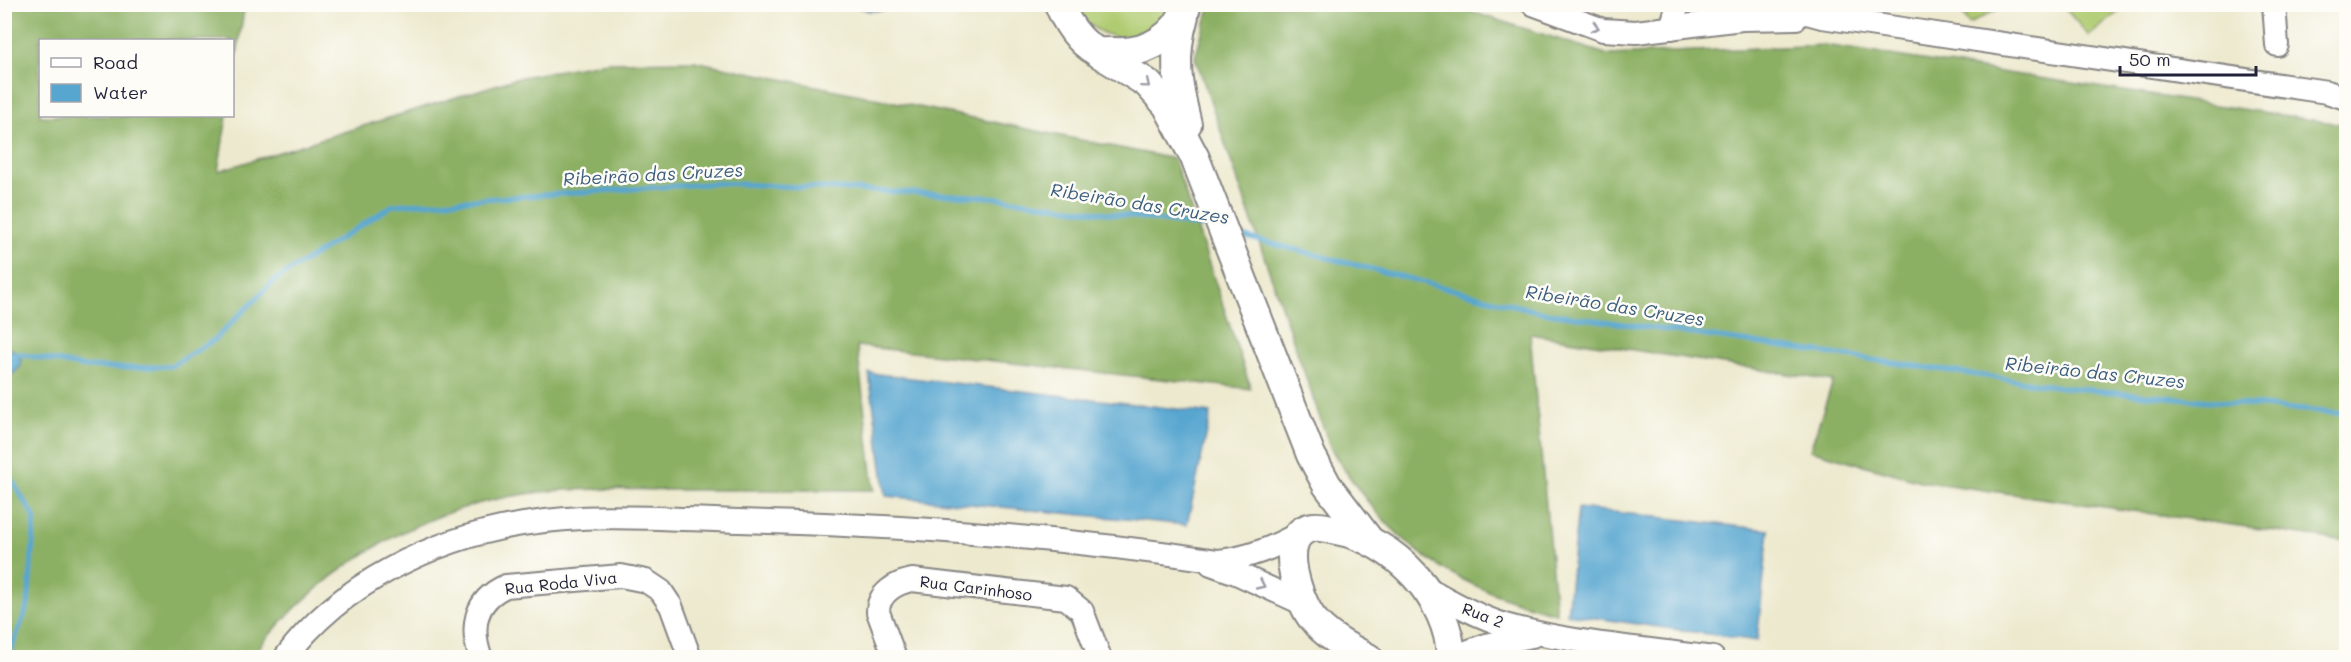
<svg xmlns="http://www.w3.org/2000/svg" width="2351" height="662" font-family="Mali,sans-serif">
  <rect width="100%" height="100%" fill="#fdfcf7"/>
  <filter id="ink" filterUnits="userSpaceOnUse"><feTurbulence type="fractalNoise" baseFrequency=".0167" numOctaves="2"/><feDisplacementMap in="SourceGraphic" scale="12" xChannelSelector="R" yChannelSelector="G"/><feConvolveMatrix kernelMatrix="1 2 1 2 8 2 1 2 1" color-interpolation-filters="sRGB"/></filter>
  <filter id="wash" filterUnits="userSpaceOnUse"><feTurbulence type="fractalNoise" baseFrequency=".008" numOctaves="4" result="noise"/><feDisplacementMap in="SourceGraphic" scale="24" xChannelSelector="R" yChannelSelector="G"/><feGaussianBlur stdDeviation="1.35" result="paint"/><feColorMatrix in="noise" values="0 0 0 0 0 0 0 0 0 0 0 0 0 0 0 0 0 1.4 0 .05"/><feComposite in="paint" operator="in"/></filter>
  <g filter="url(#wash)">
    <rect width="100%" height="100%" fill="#ede9ce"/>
    <g fill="#b0cc72" stroke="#697756" stroke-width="1.5">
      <path d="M 1072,5 L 1172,5 C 1151,52 1096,45 1072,5 Z"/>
      <path d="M 1958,5 L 2006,5 L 1969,24 Z"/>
      <path d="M 2062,5 L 2127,5 L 2089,36 Z"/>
    </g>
    <g fill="#8cb064" stroke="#576950" stroke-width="1.5">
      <path d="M 245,4 L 233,80 L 232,40 L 40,40 L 40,116 L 227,116 L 218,171 L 521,77 L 607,62 L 694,61 L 1174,159 L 1251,389 L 857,346 L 874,490 C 808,490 741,490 674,490 C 638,490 601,488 565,490 C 438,497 329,558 251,657 L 5,658 L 4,381 L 21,366 L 20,354 L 4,346 L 7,332 L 4,329 L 5,5 Z"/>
      <path d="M 1210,5 L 1450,5 L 1609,55 L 1825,45 L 2346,125 L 2346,541 L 1920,481 L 1810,450 L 1833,381 L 1530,334 L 1556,613 C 1447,586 1388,543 1330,447 L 1195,57 Z"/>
    </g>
    <g fill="#57a6d0" stroke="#3c6486" stroke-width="1.5">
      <path d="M 852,5 L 926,5 L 924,8 L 869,11 Z"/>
      <path d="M 5,346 L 20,354 L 21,366 L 5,381 Z"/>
      <path d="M 869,373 L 1211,413 L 1187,525 L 886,496 Z"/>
      <path d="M 1578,508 L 1769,530 L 1757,641 L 1567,614 Z"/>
    </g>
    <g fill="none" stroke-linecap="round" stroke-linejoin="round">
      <g stroke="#57a6d0" stroke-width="5">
        <path d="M 1234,234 L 1541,312 L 2061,387 L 2346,414"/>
        <path d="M 4,355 L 20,354 L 85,367 L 129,368 L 171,366 L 214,340 L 274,281 L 393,205 L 720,183 L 991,197 L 1213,228"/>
        <path d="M 4,468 L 35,518 L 28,605 L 8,658"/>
      </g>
    </g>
  </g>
  <g filter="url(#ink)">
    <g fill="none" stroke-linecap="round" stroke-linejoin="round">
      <defs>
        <g id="minor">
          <path d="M 1533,4 L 1603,30 L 1636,32 L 1742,19 L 1796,18"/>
          <path d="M 1773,4 L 1822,17 L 2327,92 L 2346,98"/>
          <path d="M 2274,4 L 2277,45"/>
          <path d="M 1671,28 L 1678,4"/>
          <path d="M 1211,564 L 1236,573 L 1304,604"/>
          <path d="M 1422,585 C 1449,601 1476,616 1505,625 C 1572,644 1645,648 1713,658"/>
          <path d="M 1452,657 L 1486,645 L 1532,636"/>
          <path d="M 285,658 C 339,584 435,538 523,524 C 594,512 667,519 739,521 C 897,525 1061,537 1218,561 C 1250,558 1274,547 1302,532"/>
          <path d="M 481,658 C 470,628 474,600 506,586 L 621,576 L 646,581 L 661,591 L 671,606 L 690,658"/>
          <path d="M 895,658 L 878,612 C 878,593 896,583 912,580 L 1066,598 L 1082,611 L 1100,658"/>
        </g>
        <g id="tertiary">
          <path d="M 1059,4 C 1066,22 1079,42 1096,51 C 1101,53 1110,52 1115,52 C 1147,54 1178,36 1187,4"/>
          <path d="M 1184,16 C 1172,58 1177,83 1187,124"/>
          <path d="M 1097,52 L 1147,83 L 1167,105 L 1195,158 L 1311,455 L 1327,485 L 1369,540"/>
          <path d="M 1368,658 C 1347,647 1326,636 1312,618 C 1298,599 1274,532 1314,527 C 1320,526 1330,529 1336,530 C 1394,540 1450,599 1451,658"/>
        </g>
      </defs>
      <use href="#minor" stroke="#888684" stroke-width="26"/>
      <use href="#tertiary" stroke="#888684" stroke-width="32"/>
      <use href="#minor" stroke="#fff" stroke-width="22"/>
      <use href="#tertiary" stroke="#fff" stroke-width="28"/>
    </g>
    <defs><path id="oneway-chevron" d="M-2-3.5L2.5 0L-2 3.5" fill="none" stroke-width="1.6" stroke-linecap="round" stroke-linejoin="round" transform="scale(1.5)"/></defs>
    <g stroke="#9c9ca7">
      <use href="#oneway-chevron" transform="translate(1595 27) rotate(16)"/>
      <use href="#oneway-chevron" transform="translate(1146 84) rotate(40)"/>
      <use href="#oneway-chevron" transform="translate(1261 585) rotate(25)"/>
    </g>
  </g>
  <g text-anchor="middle" stroke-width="5" stroke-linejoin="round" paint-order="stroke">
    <g font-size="16" fill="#22223b" stroke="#fdfcf7">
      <text transform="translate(561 583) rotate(-6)" y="6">Rua Roda Viva</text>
      <text transform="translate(976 588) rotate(7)" y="6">Rua Carinhoso</text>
      <text transform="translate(1483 615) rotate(21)" y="6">Rua 2</text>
    </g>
    <g font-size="18" font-style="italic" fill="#3a5d7e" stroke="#fdfcf7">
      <text transform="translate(653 175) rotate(-3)" y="6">Ribeirão das Cruzes</text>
      <text transform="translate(1140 204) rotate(9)" y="6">Ribeirão das Cruzes</text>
      <text transform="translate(1615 306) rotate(9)" y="6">Ribeirão das Cruzes</text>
      <text transform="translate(2095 373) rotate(6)" y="6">Ribeirão das Cruzes</text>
    </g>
  </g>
  <rect width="2351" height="662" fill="none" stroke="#fdfcf7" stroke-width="24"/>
  <rect x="39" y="39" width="195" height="78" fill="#fdfcf7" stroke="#a5a5ac" stroke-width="1.5"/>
  <rect x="51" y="58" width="30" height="9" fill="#ffffff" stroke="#a5a5ac" stroke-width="1.5"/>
  <text x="93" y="69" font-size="18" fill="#22223b">Road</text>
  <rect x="51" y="84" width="30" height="18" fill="#57a6d0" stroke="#a5a5ac" stroke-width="1.5"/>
  <text x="93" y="99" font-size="18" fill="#22223b">Water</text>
  <path d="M2120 66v9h136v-9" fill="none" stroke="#22223b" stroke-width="3"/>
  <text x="2129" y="66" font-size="18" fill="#22223b" stroke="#fdfcf7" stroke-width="4.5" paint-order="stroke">50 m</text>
</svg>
